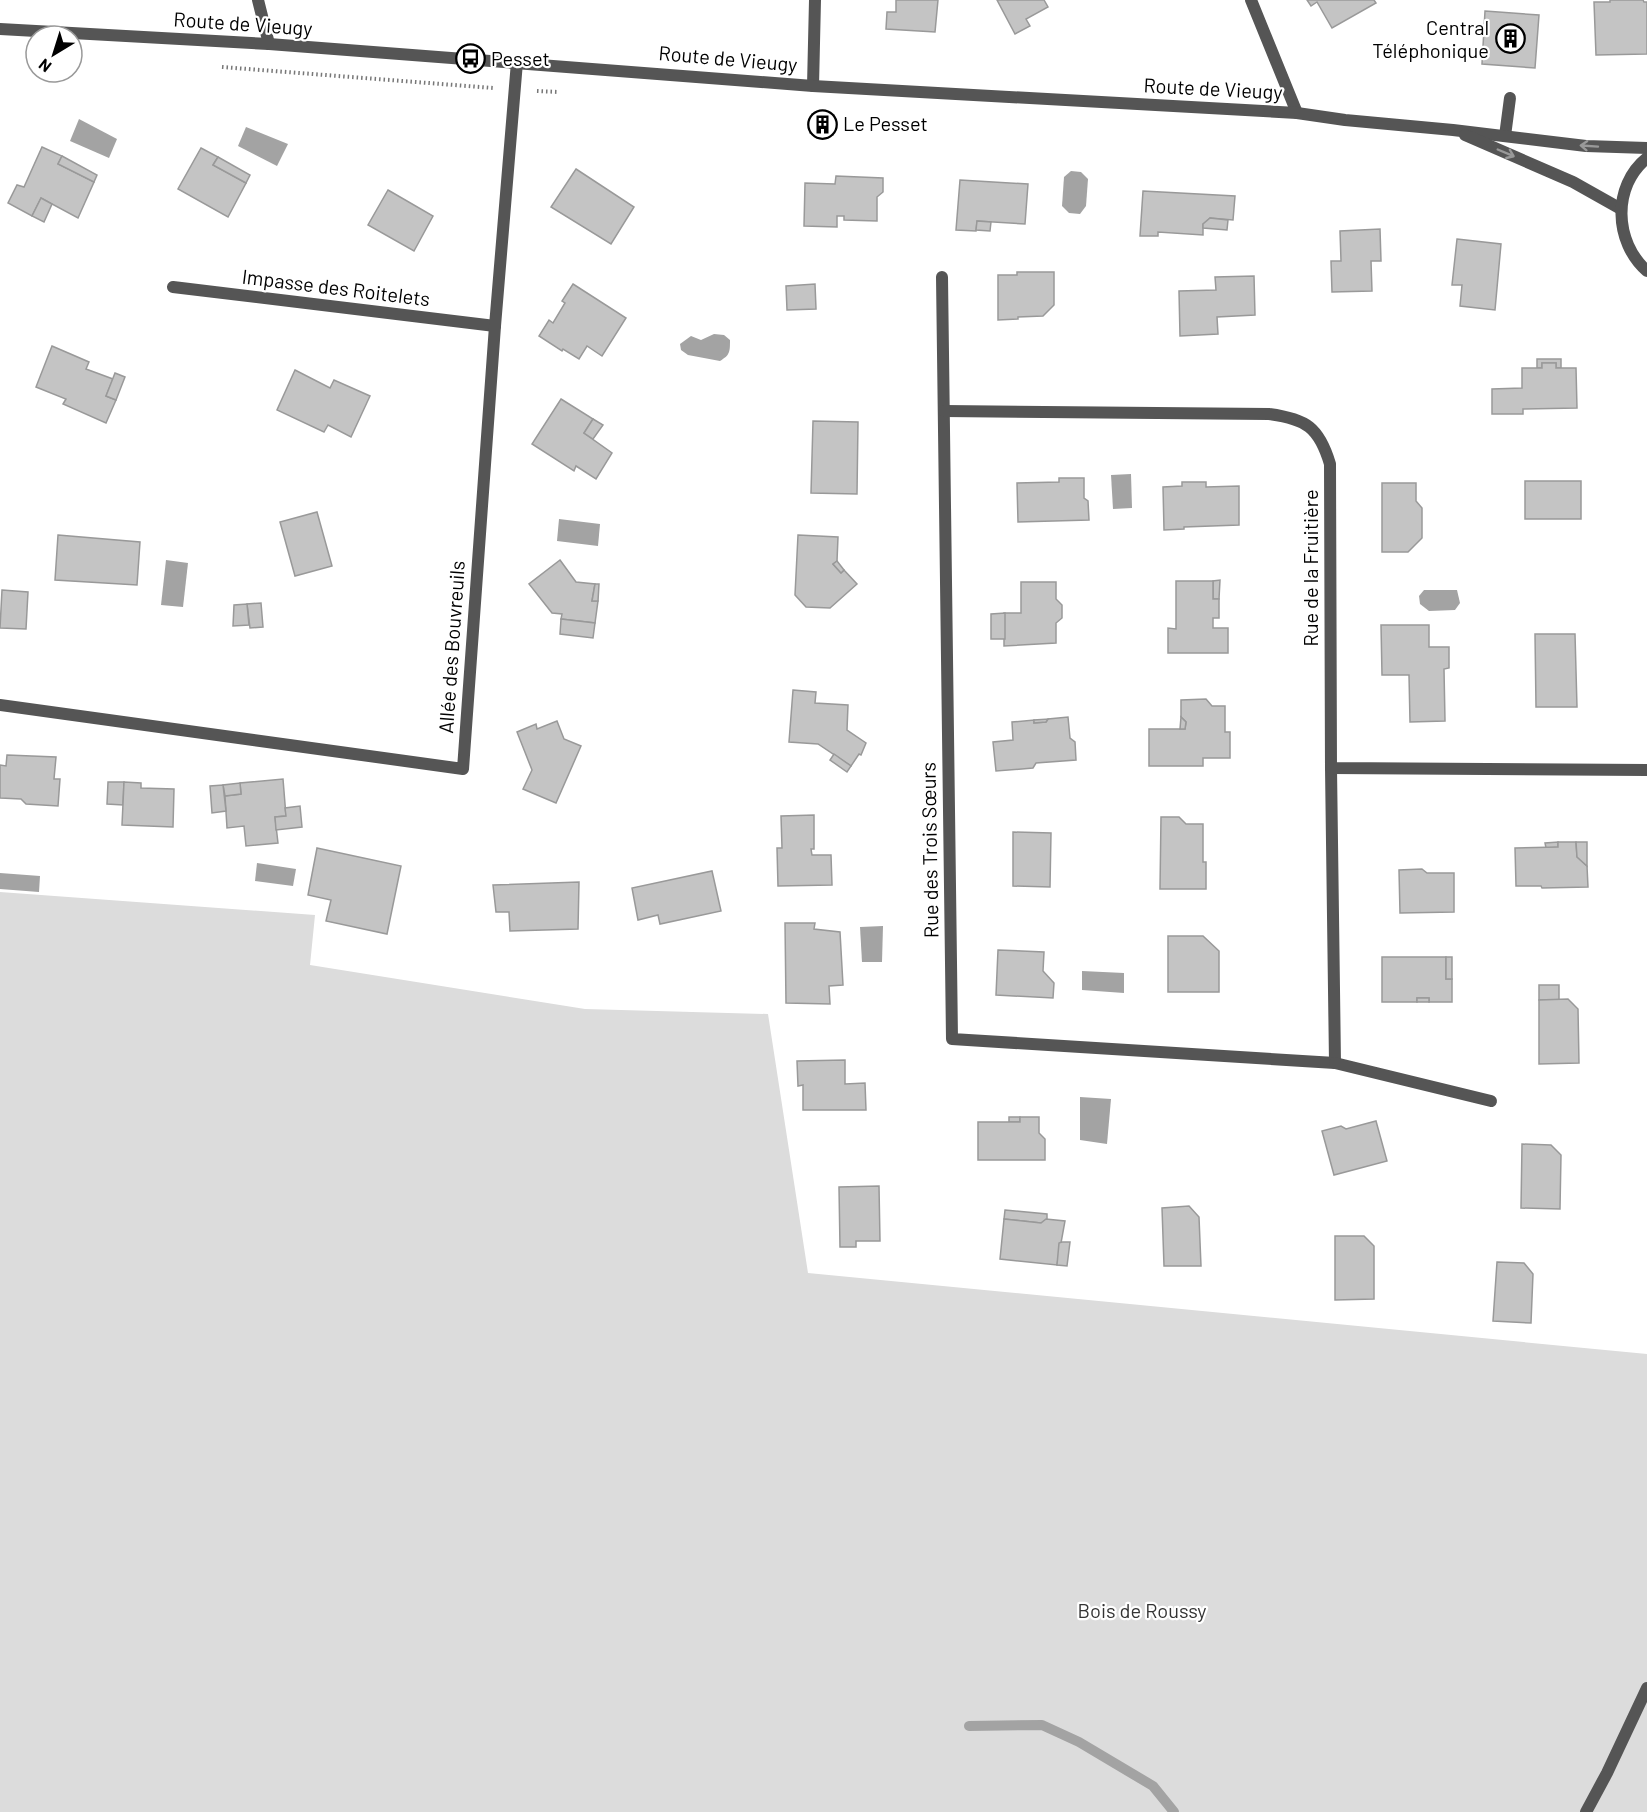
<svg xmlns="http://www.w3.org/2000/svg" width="1647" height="1812" font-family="Barlow,sans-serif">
  <rect width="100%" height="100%" fill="#fff"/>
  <path fill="#dcdcdc" d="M 0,892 L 315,915 L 310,965 L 585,1009 L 768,1014 L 808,1273 L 1647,1354 L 1647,1812 L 0,1812 Z"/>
  <g fill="#a3a3a3">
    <path d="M 79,119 L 117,139 L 109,158 L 70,141 Z"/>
    <path d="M 246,127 L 288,144 L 277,166 L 238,146 Z"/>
    <path d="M 1071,171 L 1081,172 L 1088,179 L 1086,206 L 1080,214 L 1069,213 L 1062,206 L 1064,177 Z"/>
    <path d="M 714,334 L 724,335 L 730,340 C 730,352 730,355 720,361 L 688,355 L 681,350 L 680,344 L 691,336 L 701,340 Z"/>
    <path d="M 1131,474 L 1132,508 L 1113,509 L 1111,475 Z"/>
    <path d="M 559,519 L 600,524 L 598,546 L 557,541 Z"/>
    <path d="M 166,560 L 188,563 L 183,607 L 161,605 Z"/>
    <path d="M 1424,590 L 1457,590 L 1460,603 L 1455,610 L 1429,611 L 1420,604 L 1419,596 Z"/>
    <path d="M 257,863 L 296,869 L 293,886 L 255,881 Z"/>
    <path d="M 0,873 L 40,876 L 39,892 L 0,889 Z"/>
    <path d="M 883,926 L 882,962 L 862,962 L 860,927 Z"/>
    <path d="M 1082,971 L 1124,973 L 1124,993 L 1082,990 Z"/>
    <path d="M 1080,1097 L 1111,1099 L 1107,1144 L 1080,1140 Z"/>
  </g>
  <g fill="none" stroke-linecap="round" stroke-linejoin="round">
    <path stroke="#a3a3a3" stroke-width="10" d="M 969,1726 L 1042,1725 L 1079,1742 L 1153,1786 L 1174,1812"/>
  </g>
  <g fill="#c4c4c4" stroke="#999" stroke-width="1.5">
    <path d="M 896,0 L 938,0 L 935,32 L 886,29 L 887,12 L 896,12 Z"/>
    <path d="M 997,0 L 1044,0 L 1048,7 L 1026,19 L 1030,26 L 1015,34 Z"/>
    <path d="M 1307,0 L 1374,0 L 1376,3 L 1332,28 L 1317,2 L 1311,6 Z"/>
    <path d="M 1610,0 L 1643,0 L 1644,2 L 1647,2 L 1647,54 L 1596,55 L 1594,2 L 1610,2 Z"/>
    <path d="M 1485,11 L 1539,15 L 1535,68 L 1482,64 Z"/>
    <path d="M 812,114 L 834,115 L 833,135 L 810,133 Z"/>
    <path d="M 42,147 L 62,156 L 58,164 L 94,182 L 78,218 L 41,198 L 32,216 L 8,203 L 17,185 L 24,187 Z"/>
    <path d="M 201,148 L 218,157 L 213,165 L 246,183 L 228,217 L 178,189 Z"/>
    <path d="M 62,156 L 97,175 L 94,182 L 58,164 Z"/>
    <path d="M 218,157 L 250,175 L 246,183 L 213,165 Z"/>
    <path d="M 576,169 L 634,207 L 611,244 L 551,207 Z"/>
    <path d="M 836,176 L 883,178 L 883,192 L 877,197 L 877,221 L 844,220 L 844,216 L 837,216 L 837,227 L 804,226 L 805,183 L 835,184 Z"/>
    <path d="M 960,180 L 1028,184 L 1025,224 L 977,221 L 976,231 L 956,230 Z"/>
    <path d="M 388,190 L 433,216 L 414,251 L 368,225 Z"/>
    <path d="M 1143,191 L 1235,196 L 1233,220 L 1210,218 L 1203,224 L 1203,235 L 1158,232 L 1158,236 L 1140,236 Z"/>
    <path d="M 41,198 L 52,204 L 44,222 L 32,216 Z"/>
    <path d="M 1210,218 L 1228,220 L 1227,230 L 1203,228 L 1203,224 Z"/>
    <path d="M 977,221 L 991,222 L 990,231 L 976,230 Z"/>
    <path d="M 1380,229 L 1381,261 L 1371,261 L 1372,291 L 1332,292 L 1331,261 L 1341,261 L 1340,231 Z"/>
    <path d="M 1457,239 L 1501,244 L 1495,310 L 1460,306 L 1462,285 L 1452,285 Z"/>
    <path d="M 1017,272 L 1054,272 L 1054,305 L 1043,316 L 1018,317 L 1018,319 L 998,320 L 998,275 L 1017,275 Z"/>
    <path d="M 1254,276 L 1255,315 L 1217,317 L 1218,334 L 1180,336 L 1179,291 L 1216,290 L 1215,277 Z"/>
    <path d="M 573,284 L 626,318 L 602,356 L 587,346 L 579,359 L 563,349 L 562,351 L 539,336 L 549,320 L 553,323 L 565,303 L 562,301 Z"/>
    <path d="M 815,284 L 816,309 L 787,310 L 786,286 Z"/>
    <path d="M 52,346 L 89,362 L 86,369 L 113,379 L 106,396 L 116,400 L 106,423 L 63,404 L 66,399 L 36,387 Z"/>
    <path d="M 1537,359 L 1561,359 L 1561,368 L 1556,368 L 1556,363 L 1542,363 L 1542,368 L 1537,368 Z"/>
    <path d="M 1542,363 L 1556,363 L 1556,368 L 1576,368 L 1577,408 L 1523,409 L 1523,414 L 1492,414 L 1492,389 L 1522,388 L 1522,368 L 1542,368 Z"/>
    <path d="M 295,370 L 330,388 L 334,380 L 370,396 L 351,437 L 328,425 L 324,432 L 277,410 Z"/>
    <path d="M 115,373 L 125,377 L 116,400 L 106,396 Z"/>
    <path d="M 561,399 L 593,419 L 584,433 L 612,453 L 596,479 L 576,466 L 574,471 L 532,444 Z"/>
    <path d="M 593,419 L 603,425 L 593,439 L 584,433 Z"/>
    <path d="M 813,421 L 858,422 L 857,494 L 811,493 Z"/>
    <path d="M 1059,478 L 1084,478 L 1084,498 L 1088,501 L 1089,520 L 1018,522 L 1017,483 L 1059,482 Z"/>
    <rect x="1525" y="481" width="56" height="38"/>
    <path d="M 1182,482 L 1206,482 L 1206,487 L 1239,486 L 1239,525 L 1184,527 L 1184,529 L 1164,530 L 1163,487 L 1182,486 Z"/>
    <path d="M 1382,483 L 1416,483 L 1416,501 L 1422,508 L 1422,538 L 1408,552 L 1382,552 Z"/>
    <path d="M 317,512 L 332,566 L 295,576 L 280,522 Z"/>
    <path d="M 58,535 L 140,542 L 137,585 L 55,580 Z"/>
    <path d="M 798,535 L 838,537 L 837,561 L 833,564 L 841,573 L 844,570 L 857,584 L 830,608 L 806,607 L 795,595 Z"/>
    <path d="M 560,560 L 576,582 L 595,584 L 592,601 L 598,601 L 595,623 L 561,619 L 562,614 L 552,613 L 529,584 Z"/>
    <path d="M 837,561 L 844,570 L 841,573 L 833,564 Z"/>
    <path d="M 1220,580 L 1219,599 L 1213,599 L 1213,581 Z"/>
    <path d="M 1176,581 L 1213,581 L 1213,599 L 1219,599 L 1219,618 L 1213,618 L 1213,628 L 1228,628 L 1228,653 L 1168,653 L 1168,628 L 1176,629 Z"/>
    <path d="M 1021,582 L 1056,582 L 1056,599 L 1062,605 L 1062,618 L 1056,623 L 1056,643 L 1004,646 L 1004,613 L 1021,613 Z"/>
    <path d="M 595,584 L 599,584 L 598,601 L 592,601 Z"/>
    <path d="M 2,590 L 28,592 L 26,629 L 0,628 Z"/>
    <path d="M 261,603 L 263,627 L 250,628 L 247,604 Z"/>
    <path d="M 247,604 L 249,625 L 233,626 L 234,605 Z"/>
    <path d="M 1005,613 L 1005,639 L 991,639 L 991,614 Z"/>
    <path d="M 561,619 L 595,623 L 593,638 L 560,634 Z"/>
    <path d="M 1381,625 L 1429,625 L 1429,647 L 1449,647 L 1449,668 L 1444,669 L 1445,721 L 1410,722 L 1409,675 L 1382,675 Z"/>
    <path d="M 1535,634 L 1575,634 L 1577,707 L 1536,707 Z"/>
    <path d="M 793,690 L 816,692 L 815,703 L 848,705 L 847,730 L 866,743 L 861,755 L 859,754 L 851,766 L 818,744 L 789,742 Z"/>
    <path d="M 1206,699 L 1212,706 L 1225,706 L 1225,732 L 1230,732 L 1230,758 L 1203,758 L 1203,766 L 1149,766 L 1149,729 L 1185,729 L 1186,722 L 1181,717 L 1181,700 Z"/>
    <path d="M 1068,717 L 1070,738 L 1075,742 L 1076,760 L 1036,763 L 1033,768 L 996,771 L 993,742 L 1013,740 L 1012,722 L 1034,720 L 1034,723 L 1046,722 L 1048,719 Z"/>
    <path d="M 1181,717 L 1186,722 L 1185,729 L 1180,729 Z"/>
    <path d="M 1048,719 L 1046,722 L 1034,723 L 1034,720 Z"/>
    <path d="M 557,721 L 564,739 L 581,746 L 556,803 L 523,789 L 532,770 L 517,732 L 536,724 L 537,729 Z"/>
    <path d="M 834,754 L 851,766 L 847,772 L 830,760 Z"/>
    <path d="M 7,755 L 56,757 L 54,779 L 60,779 L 58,806 L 26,804 L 21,799 L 0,798 L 0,765 L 6,766 Z"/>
    <path d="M 283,779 L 286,816 L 275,817 L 278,843 L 246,846 L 244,826 L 227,828 L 225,796 L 241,794 L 240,783 Z"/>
    <path d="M 108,782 L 124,782 L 123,805 L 107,804 Z"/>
    <path d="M 124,782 L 141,783 L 141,788 L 174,789 L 173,827 L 122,825 Z"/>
    <path d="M 240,783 L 241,794 L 225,796 L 223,785 Z"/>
    <path d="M 223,785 L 226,811 L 212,813 L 210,786 Z"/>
    <path d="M 300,806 L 302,827 L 276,830 L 275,817 L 286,816 L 285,808 Z"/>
    <path d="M 814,815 L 814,849 L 811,849 L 812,855 L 831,855 L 832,885 L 778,886 L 777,848 L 782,848 L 781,816 Z"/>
    <path d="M 1161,817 L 1179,817 L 1186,824 L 1203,824 L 1203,862 L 1206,862 L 1206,889 L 1160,889 Z"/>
    <path d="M 1013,832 L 1051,833 L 1050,887 L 1013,886 Z"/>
    <path d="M 1558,842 L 1558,847 L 1546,848 L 1545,843 Z"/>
    <path d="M 1558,842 L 1576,842 L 1577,857 L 1587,866 L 1588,887 L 1542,888 L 1541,886 L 1516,886 L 1515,848 L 1558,847 Z"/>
    <path d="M 1576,842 L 1587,842 L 1587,866 L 1577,857 Z"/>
    <path d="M 317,848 L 401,866 L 387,934 L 326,921 L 331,900 L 308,895 Z"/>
    <path d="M 1422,869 L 1427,873 L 1454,873 L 1454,912 L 1400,913 L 1399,870 Z"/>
    <path d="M 712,871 L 721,911 L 660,924 L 658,915 L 638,920 L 632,888 Z"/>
    <path d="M 579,882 L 578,929 L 510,931 L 509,912 L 496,912 L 493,885 Z"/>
    <path d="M 785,923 L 815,923 L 814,929 L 840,932 L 843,985 L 829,986 L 830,1004 L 786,1003 Z"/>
    <path d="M 1168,936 L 1203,936 L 1219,951 L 1219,992 L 1168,992 Z"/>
    <path d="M 998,950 L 1044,952 L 1043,971 L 1054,983 L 1053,998 L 996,995 Z"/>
    <path d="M 1382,957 L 1446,957 L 1446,979 L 1452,979 L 1452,1002 L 1429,1002 L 1429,998 L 1417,998 L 1417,1002 L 1382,1002 Z"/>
    <rect x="1446" y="957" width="6" height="22"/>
    <rect x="1539" y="985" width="20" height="15"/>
    <rect x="1417" y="998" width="12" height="4"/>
    <path d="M 1568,999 L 1578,1009 L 1579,1063 L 1539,1064 L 1539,1000 Z"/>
    <path d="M 845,1060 L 845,1084 L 865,1083 L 866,1110 L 803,1110 L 803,1085 L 798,1086 L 797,1061 Z"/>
    <rect x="1009" y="1117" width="11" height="5"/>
    <path d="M 1020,1117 L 1039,1117 L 1039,1133 L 1045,1139 L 1045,1160 L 978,1160 L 978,1122 L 1020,1122 Z"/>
    <path d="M 1376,1121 L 1387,1161 L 1334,1175 L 1322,1131 L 1341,1126 L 1346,1129 Z"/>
    <path d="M 1522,1144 L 1551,1145 L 1561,1155 L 1560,1209 L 1521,1208 Z"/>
    <path d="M 879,1186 L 880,1241 L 856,1241 L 856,1247 L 840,1247 L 839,1187 Z"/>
    <path d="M 1189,1206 L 1199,1217 L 1201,1266 L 1164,1266 L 1162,1208 Z"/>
    <path d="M 1005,1210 L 1047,1214 L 1047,1219 L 1041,1223 L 1004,1219 Z"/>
    <path d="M 1004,1219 L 1041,1223 L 1046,1219 L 1065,1221 L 1057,1265 L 1000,1259 Z"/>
    <path d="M 1335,1236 L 1364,1236 L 1374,1246 L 1374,1299 L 1335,1300 Z"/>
    <path d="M 1062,1242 L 1070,1242 L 1067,1266 L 1057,1265 L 1059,1243 Z"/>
    <path d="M 1497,1262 L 1524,1263 L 1533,1274 L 1531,1323 L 1493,1321 Z"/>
  </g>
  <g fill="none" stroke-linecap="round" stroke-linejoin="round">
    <g stroke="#777" stroke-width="4" stroke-dasharray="1.5 3" stroke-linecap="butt">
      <path d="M 222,67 L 493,88"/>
      <path d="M 537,91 L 559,92"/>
    </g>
    <path stroke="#555" stroke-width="12" d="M 1505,136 L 1510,98"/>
    <g stroke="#555" stroke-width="12">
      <path d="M 258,0 L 269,44"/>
      <path d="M 1251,0 L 1297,113"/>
      <path d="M 813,86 L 815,0"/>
      <path d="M 942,277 L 952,1039 L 1335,1063 L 1331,768"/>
      <path d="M 173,287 L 495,326"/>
      <path d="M 944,411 L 1269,414 C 1306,419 1319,427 1330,464 L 1331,768 L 1647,770"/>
      <path d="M 0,705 L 463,769 L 495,326 L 517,62"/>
      <path d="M 1335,1063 L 1491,1101"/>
    </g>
    <g stroke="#555" stroke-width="12">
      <path d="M 0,29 L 269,44 L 813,86 L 1297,113 L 1345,120 L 1453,130 L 1586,146 L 1647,148"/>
      <path d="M 1465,135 L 1573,182 L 1621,209"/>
      <path d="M 1647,158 C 1612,186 1614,242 1647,271"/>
      <path d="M 1586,1812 L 1607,1773 L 1647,1688"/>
    </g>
  </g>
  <defs><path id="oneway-shaft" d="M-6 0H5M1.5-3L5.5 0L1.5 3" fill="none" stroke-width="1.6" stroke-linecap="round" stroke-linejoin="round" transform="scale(1.5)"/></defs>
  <g stroke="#999">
    <use href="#oneway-shaft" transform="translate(1589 146) rotate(-176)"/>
    <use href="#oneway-shaft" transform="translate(1506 153) rotate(23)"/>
  </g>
  <defs>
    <symbol id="building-ring" viewBox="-11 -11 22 22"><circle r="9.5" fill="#fff" stroke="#000" stroke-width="1.5"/><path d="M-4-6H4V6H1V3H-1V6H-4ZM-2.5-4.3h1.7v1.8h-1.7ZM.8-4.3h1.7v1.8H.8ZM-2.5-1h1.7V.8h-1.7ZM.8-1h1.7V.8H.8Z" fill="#000"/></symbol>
    <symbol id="bus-ring" viewBox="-11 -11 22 22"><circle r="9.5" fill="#fff" stroke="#000" stroke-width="1.5"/><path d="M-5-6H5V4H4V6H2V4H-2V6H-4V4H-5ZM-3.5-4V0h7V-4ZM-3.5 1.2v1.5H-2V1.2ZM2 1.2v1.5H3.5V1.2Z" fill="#000"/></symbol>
  </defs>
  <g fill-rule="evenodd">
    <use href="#building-ring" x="1494" y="22" width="33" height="33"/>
    <use href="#bus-ring" x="454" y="42" width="33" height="33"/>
    <use href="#building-ring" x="806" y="108" width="33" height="33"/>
  </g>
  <g text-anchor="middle" stroke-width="4.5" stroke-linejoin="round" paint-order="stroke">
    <g font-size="20" fill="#000" stroke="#fff">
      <text transform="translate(243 24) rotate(4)" y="7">Route de Vieugy</text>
      <text transform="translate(728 59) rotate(5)" y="7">Route de Vieugy</text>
      <text transform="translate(1213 89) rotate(3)" y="7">Route de Vieugy</text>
      <text transform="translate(336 288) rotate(7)" y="7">Impasse des Roitelets</text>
      <text transform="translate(1311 568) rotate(-90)" y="7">Rue de la Fruitière</text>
      <text transform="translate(452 647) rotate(-86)" y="7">Allée des Bouvreuils</text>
      <text transform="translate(930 850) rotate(-91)" y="7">Rue des Trois Sœurs</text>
    </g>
    <g font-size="20" fill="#000" stroke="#fff" text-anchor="start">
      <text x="1489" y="35" text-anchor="end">Central<tspan x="1489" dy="23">Téléphonique</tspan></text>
      <text x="491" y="66">Pesset</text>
      <text x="843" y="131">Le Pesset</text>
    </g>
    <g font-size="20" fill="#333" stroke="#fff">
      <text x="1142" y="1618">Bois de Roussy</text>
    </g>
  </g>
  <g transform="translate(54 54) rotate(218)"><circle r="28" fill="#ffffff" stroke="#999999" stroke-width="1.5"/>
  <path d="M0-4.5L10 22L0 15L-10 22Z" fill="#000000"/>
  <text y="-9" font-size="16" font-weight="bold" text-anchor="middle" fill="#000000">N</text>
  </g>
</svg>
